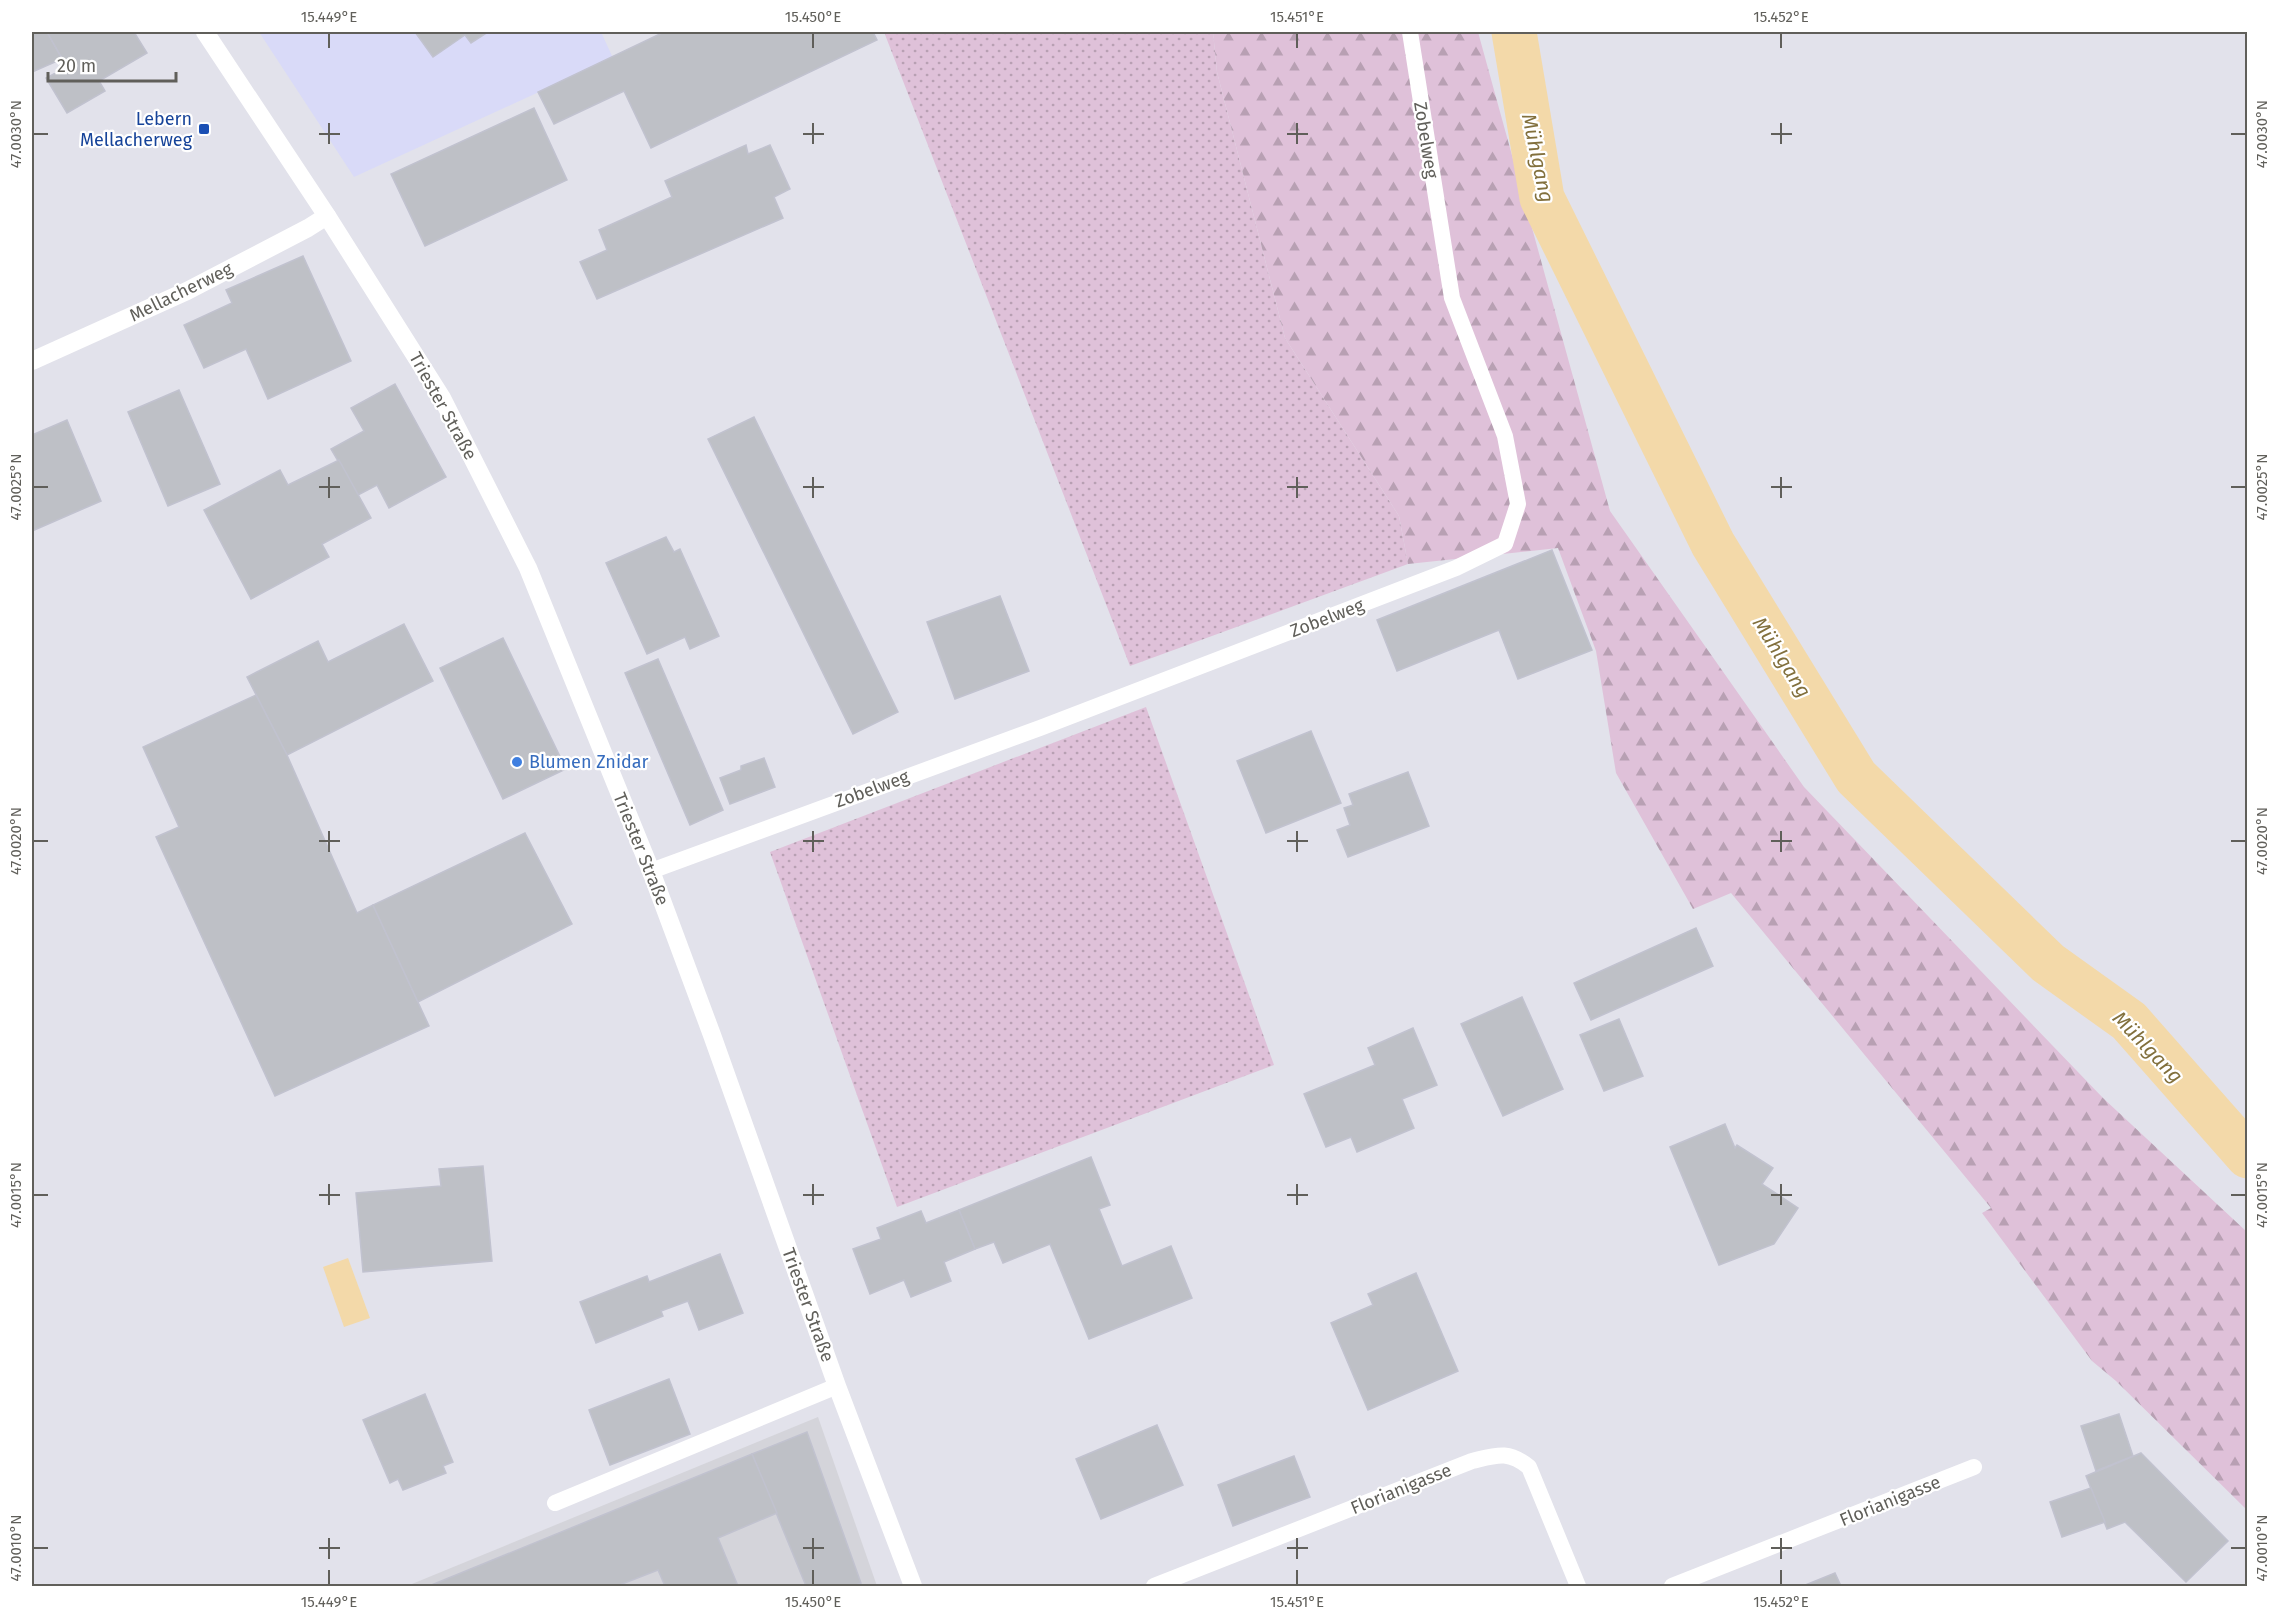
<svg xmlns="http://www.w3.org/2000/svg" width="2279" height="1618" font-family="'Fira Sans',sans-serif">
  <defs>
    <pattern id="grass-dots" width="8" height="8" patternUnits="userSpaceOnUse" patternTransform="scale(1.5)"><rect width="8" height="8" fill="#dfc1d9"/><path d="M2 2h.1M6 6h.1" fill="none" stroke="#b8a0b3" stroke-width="1.8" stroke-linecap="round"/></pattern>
    <pattern id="forest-firs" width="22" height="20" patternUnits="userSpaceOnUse" patternTransform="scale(1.5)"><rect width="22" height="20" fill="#dfc1d9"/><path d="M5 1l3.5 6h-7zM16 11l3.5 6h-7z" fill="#b8a0b3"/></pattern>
  </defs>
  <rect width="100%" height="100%" fill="#e2e2eb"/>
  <path fill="#d9daf8" d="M 259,32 L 601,32 L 613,58 L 354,177 Z"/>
  <g fill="#d4d4da">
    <path d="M 1610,32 L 1762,32 L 1610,34 Z"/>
    <path d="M 818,1417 L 877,1586 L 407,1586 Z"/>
  </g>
  <g fill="url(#grass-dots)">
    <path d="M 884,32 L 1213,32 L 1217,72 L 1285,338 L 1399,516 L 1408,564 L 1130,666 Z"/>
    <path d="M 1146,707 L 1274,1065 L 897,1207 L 770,852 Z"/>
  </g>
  <path fill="url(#forest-firs)" d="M 1213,32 L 1478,32 L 1610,511 L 1804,787 L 2103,1098 L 2247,1232 L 2247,1510 L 2116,1381 L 2092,1361 L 1982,1213 L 1991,1208 L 1731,893 L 1693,909 L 1616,773 L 1596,651 L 1558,548 L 1408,564 L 1399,516 L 1285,338 L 1217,72 Z"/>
  <path fill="#f3d9a9" d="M 348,1258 L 370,1318 L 344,1327 L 323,1267 Z"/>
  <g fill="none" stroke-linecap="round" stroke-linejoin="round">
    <path stroke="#f3d9a9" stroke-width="45" d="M 1514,32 L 1542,198 L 1713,544 L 1856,777 L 2048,963 L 2129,1021 L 2248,1156"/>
  </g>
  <g fill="#bec0c6" stroke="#c1c2cf" stroke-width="1.5">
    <path d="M 32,32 L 47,32 L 62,59 L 32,72 Z"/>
    <path d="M 47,32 L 134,32 L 147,53 L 99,81 L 105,91 L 67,113 L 46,78 L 67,67 Z"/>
    <path d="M 415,32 L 488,32 L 471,43 L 465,35 L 433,57 Z"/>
    <path d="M 664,32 L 873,32 L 877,40 L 651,148 L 624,91 L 554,124 L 538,92 Z"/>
    <path d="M 534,108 L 567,180 L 425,246 L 391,174 Z"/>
    <path d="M 746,145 L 748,154 L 770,145 L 790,189 L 774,197 L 783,218 L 597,299 L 580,262 L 607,250 L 599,230 L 672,197 L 665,181 Z"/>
    <path d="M 303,256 L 351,361 L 268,399 L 246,349 L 204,368 L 184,325 L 232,303 L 226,290 Z"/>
    <path d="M 395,384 L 446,477 L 389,508 L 377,485 L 358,495 L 331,449 L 364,431 L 351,408 Z"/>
    <path d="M 179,390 L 220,484 L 168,506 L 128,412 Z"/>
    <path d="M 754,417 L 898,712 L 853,734 L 708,439 Z"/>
    <path d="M 67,420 L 101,501 L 32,531 L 32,435 Z"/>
    <path d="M 339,460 L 371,518 L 322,544 L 329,557 L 251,599 L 204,510 L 280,470 L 288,485 Z"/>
    <path d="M 666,537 L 674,552 L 680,549 L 719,636 L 690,649 L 685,637 L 647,654 L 606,563 Z"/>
    <path d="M 1552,550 L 1592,650 L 1518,679 L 1499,630 L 1397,671 L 1377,620 Z"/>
    <path d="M 1000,596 L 1029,671 L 955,699 L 927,622 Z"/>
    <path d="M 404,624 L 433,681 L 287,755 L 247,677 L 318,641 L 328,662 Z"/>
    <path d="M 503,638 L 566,769 L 503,799 L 440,668 Z"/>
    <path d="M 658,659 L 723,810 L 690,825 L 625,673 Z"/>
    <path d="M 256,695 L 287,755 L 357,913 L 373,905 L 429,1026 L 275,1096 L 156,837 L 179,827 L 143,747 Z"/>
    <path d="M 1311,731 L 1341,803 L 1266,833 L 1237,761 Z"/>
    <path d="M 764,758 L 775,787 L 730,804 L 720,778 L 741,770 L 741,766 Z"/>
    <path d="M 1408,772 L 1429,826 L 1348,857 L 1337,830 L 1350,825 L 1344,808 L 1353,805 L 1349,794 Z"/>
    <path d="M 525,833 L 572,924 L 418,1002 L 373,905 Z"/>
    <path d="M 1696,928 L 1713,966 L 1591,1020 L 1574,983 Z"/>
    <path d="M 1522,997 L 1563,1089 L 1503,1116 L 1461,1024 Z"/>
    <path d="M 1619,1019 L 1643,1076 L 1604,1091 L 1580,1035 Z"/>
    <path d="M 1413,1028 L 1437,1085 L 1402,1099 L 1414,1128 L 1357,1152 L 1351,1137 L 1326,1147 L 1304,1094 L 1375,1065 L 1368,1048 Z"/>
    <path d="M 1725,1124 L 1735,1148 L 1737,1145 L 1773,1168 L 1762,1184 L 1798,1208 L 1774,1244 L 1719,1265 L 1670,1147 Z"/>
    <path d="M 1091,1157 L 1110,1205 L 1099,1209 L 1122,1266 L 1171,1246 L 1192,1298 L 1089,1339 L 1050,1244 L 1003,1263 L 994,1242 L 975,1249 L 959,1210 Z"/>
    <path d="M 483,1166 L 492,1261 L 363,1272 L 356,1193 L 441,1186 L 439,1169 Z"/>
    <path d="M 959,1210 L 975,1249 L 944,1262 L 951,1281 L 911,1297 L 904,1280 L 870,1294 L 853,1249 L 881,1239 L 877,1228 L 921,1211 L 926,1223 Z"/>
    <path d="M 720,1254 L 743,1313 L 699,1330 L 688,1301 L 661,1311 L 663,1316 L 596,1343 L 580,1302 L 647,1276 L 649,1282 Z"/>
    <path d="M 1416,1273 L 1458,1371 L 1368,1410 L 1331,1323 L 1373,1305 L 1368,1294 Z"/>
    <path d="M 669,1379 L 690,1434 L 610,1465 L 589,1410 Z"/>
    <path d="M 425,1394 L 453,1462 L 443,1466 L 446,1473 L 403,1490 L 398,1479 L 390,1483 L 363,1420 Z"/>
    <path d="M 2119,1414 L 2133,1456 L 2096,1471 L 2081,1426 Z"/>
    <path d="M 1157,1425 L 1183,1485 L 1101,1519 L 1076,1459 Z"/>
    <path d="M 807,1432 L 861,1583 L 854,1586 L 806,1586 L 752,1454 Z"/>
    <path d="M 2141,1453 L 2228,1541 L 2186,1582 L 2125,1522 L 2107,1529 L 2086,1476 Z"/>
    <path d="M 752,1454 L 777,1513 L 718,1538 L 738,1586 L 665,1586 L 658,1570 L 617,1586 L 429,1586 Z"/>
    <path d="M 1294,1456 L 1310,1497 L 1233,1526 L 1218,1485 Z"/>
    <path d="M 2091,1488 L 2105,1522 L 2062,1537 L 2050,1502 Z"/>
    <path d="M 1835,1573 L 1841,1586 L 1803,1586 Z"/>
  </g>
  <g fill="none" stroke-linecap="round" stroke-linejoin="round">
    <g stroke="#fff" stroke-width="16">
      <path d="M 651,871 L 1040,728 L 1456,568 L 1505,544 L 1518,504 L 1505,436 L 1452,298 L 1410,32"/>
      <path d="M 555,1503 L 837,1386"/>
      <path d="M 1154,1586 L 1472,1461 C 1497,1455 1508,1450 1529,1467 L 1578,1586"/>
      <path d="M 1672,1586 L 1974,1467"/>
    </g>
    <path stroke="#fff" stroke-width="18" d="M 32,361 L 187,291 L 308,228 L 327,216"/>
    <path stroke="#fff" stroke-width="18" d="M 205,32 L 327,216 L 442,398 L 528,568 L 651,871 L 712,1035 L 837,1386 L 913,1586"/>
  </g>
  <path fill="none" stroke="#605f5a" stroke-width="2" d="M 329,33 L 329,48M 813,33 L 813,48M 1297,33 L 1297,48M 1781,33 L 1781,48M 329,123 L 329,144M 813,123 L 813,144M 1297,123 L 1297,144M 1781,123 L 1781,144M 33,134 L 48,134M 319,134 L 340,134M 803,134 L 824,134M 1287,134 L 1308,134M 1771,134 L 1792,134M 2231,134 L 2246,134M 329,477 L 329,498M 813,477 L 813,498M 1297,477 L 1297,498M 1781,477 L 1781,498M 33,487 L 48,487M 319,487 L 340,487M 803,487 L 824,487M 1287,487 L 1308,487M 1771,487 L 1792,487M 2231,487 L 2246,487M 329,831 L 329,852M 813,831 L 813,852M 1297,831 L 1297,852M 1781,831 L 1781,852M 33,841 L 48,841M 319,841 L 340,841M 803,841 L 824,841M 1287,841 L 1308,841M 1771,841 L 1792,841M 2231,841 L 2246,841M 329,1184 L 329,1205M 813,1184 L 813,1205M 1297,1184 L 1297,1205M 1781,1184 L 1781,1205M 33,1195 L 48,1195M 319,1195 L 340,1195M 803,1195 L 824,1195M 1287,1195 L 1308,1195M 1771,1195 L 1792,1195M 2231,1195 L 2246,1195M 329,1538 L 329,1559M 813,1538 L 813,1559M 1297,1538 L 1297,1559M 1781,1538 L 1781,1559M 33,1548 L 48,1548M 319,1548 L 340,1548M 803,1548 L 824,1548M 1287,1548 L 1308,1548M 1771,1548 L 1792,1548M 2231,1548 L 2246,1548M 329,1570 L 329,1585M 813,1570 L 813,1585M 1297,1570 L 1297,1585M 1781,1570 L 1781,1585"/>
  <rect fill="#1a4fb4" stroke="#fff" stroke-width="2" x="198" y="123" width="12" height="12" rx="3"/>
  <circle fill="#3f7fe0" stroke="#fff" stroke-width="2" cx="517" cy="762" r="6"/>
  <g text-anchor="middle" stroke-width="4.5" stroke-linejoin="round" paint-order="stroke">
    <g font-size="18" fill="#164399" stroke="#fff" text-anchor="end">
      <text x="192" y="125">Lebern<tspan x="192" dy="21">Mellacherweg</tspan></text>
    </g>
    <g font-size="18" fill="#605f5a" stroke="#fff">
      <text transform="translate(1426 140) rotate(81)" y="6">Zobelweg</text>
      <text transform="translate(181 292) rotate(-26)" y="6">Mellacherweg</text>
      <text transform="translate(443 406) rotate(61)" y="6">Triester Straße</text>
      <text transform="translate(1327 618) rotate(-21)" y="6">Zobelweg</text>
      <text transform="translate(872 789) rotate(-20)" y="6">Zobelweg</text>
      <text transform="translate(641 849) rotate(68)" y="6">Triester Straße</text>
      <text transform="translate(808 1305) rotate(70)" y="6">Triester Straße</text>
      <text transform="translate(1401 1489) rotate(-22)" y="6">Florianigasse</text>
      <text transform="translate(1890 1501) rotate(-22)" y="6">Florianigasse</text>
    </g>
    <g font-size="18" fill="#366cbe" stroke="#fff" text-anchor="start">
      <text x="529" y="768">Blumen Znidar</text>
    </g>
    <g font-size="20" font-style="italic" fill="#82703d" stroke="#fff">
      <text transform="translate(1538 158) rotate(78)" y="7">Mühlgang</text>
      <text transform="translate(1782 657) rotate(58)" y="7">Mühlgang</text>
      <text transform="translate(2148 1047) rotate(46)" y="7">Mühlgang</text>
    </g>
  </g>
  <rect width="2279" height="1618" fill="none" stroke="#ffffff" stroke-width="66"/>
  <path d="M48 72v9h128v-9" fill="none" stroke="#605f5a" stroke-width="3"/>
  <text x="57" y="72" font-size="18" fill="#605f5a" stroke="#ffffff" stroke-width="4.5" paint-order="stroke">20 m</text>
  <rect x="33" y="33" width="2213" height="1552" fill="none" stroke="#605f5a" stroke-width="2"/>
  <g font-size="15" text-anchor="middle" fill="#605f5a">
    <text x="329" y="22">15.449°E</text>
    <text x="813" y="22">15.450°E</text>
    <text x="1297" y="22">15.451°E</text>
    <text x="1781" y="22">15.452°E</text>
    <text transform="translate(16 134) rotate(-90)" y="5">47.0030°N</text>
    <text transform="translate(2262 134) rotate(-90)" y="5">47.0030°N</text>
    <text transform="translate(16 487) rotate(-90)" y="5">47.0025°N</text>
    <text transform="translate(2262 487) rotate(-90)" y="5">47.0025°N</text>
    <text transform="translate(16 841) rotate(-90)" y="5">47.0020°N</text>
    <text transform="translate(2262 841) rotate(-90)" y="5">47.0020°N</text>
    <text transform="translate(16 1195) rotate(-90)" y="5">47.0015°N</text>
    <text transform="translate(2262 1195) rotate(-90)" y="5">47.0015°N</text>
    <text transform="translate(16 1548) rotate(-90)" y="5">47.0010°N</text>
    <text transform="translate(2262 1548) rotate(-90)" y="5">47.0010°N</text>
    <text x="329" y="1607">15.449°E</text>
    <text x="813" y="1607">15.450°E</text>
    <text x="1297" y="1607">15.451°E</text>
    <text x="1781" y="1607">15.452°E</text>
  </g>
</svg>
